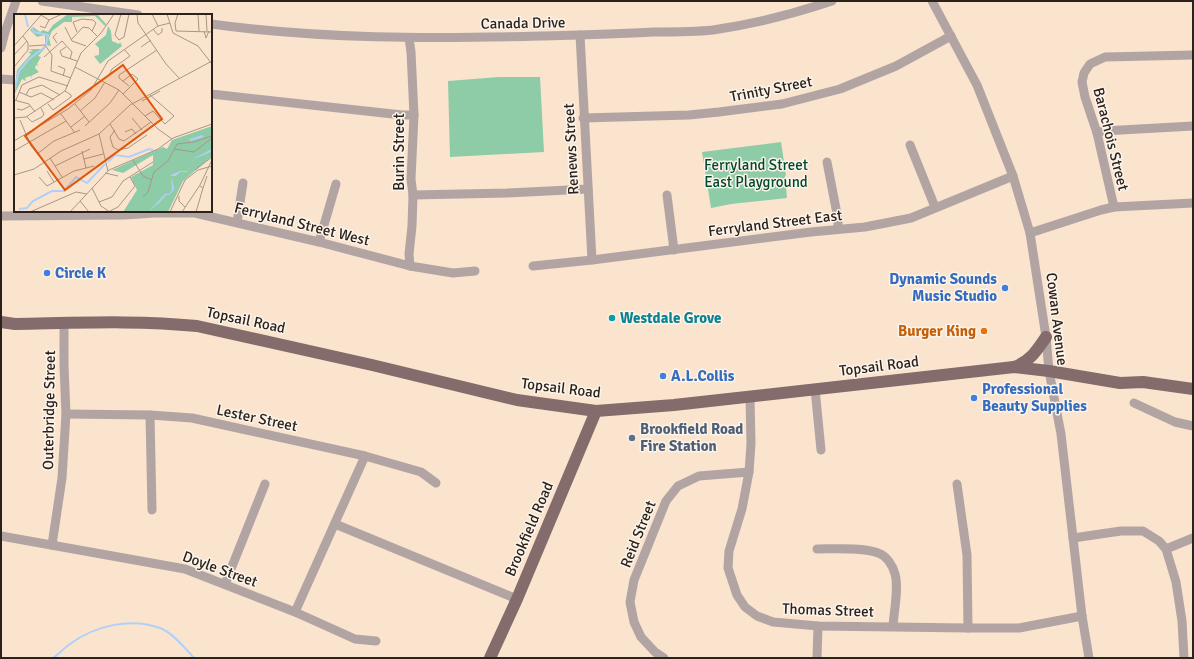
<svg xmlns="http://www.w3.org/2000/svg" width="1194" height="659" font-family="Signika,sans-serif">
  <rect width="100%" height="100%" fill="#fae4ce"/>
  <g fill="#8dcca7">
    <path d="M 499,77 L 540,77 L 544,152 L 450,157 L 448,81 Z"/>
    <path d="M 781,142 L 786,175 L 785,176 L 787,198 L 731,204 L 711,208 L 702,152 Z"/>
  </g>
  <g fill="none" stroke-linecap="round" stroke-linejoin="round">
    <path stroke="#b1d0f9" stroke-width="2" d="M 53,658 C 59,654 64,648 70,644 C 94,626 131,617 160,628 C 172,632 186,649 194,658"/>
    <g stroke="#b3a4a4" stroke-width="9">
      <path d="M 42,1 L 138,15"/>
      <path d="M 932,1 L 977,85 L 1013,176 L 1030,233 L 1046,337 L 1049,371 L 1061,434 L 1082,616 L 1089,658"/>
      <path d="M 211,24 C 320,39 430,39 541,36 C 578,35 616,34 654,32 C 673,32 694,32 713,30 C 754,24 793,14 832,1"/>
      <path d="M 580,35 L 592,260"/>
      <path d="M 409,38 L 411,52 L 414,115 L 411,179 L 413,195 L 412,226 L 409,254 L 410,266"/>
      <path d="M 1,48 L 5,32 L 16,1"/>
      <path d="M 1,79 L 15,80"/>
      <path d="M 211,94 L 402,115 L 414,115"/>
      <path d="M 583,118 L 689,115 L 719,112 L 782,104 L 840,89 L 896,66 L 951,36"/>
      <path d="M 1097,133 L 1103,131 L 1193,126"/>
      <path d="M 910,145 L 935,207"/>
      <path d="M 827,162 L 838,219 L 838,229"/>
      <path d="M 413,195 L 507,193 L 588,189"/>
      <path d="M 667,195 L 674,250"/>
      <path d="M 1114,207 L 1097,133 L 1085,97 L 1082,82 L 1084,73 L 1090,64 L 1105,57 L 1193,55"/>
      <path d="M 1,216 L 125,215 L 154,213 L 195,213 L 319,242 L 410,266 L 453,273 L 475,271"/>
      <path d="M 237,222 L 243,183"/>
      <path d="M 1030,233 L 1101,210 L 1114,207 L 1193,203"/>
      <path d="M 319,242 L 336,184"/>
      <path d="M 533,266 L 592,260 L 811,232 L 865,227 L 911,218 L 1013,176"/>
      <path d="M 815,389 L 821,450"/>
      <path d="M 750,397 L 751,444 L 749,472 L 742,509 L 729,551 L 728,568 L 737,595 L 745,607 L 757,616 L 773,622 L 818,626 L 968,628 L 1019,628 L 1082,616"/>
      <path d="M 1134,403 L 1175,422 L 1193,426"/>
      <path d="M 66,414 L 150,415 L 192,418 L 365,456 L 421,472 L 436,483"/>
      <path d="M 150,415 L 152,510"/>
      <path d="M 957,484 L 967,555 L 968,628"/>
      <path d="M 335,524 L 517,599"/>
      <path d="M 1,536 L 185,569 L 295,612 L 355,639 L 376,641"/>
      <path d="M 1073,538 L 1121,531 L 1143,531 L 1159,541 L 1166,549 L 1176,582 L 1182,621 L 1184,658"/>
      <path d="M 52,545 L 62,478 L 66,414 L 64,366 L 64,323"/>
      <path d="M 817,549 C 834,549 863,547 878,553 C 887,556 893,566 895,574 C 899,588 894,611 893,626"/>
      <path d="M 1166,549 L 1193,538"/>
      <path d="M 225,584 L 265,484"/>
      <path d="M 295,612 L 365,456"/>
      <path d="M 664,658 L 655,652 L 641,637 L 634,622 L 630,602 L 634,580 L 666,501 L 678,486 L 699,476 L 749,472"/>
      <path d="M 817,658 L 818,626"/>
    </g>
    <g stroke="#846b6c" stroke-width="12">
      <path d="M 1,322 L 15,324 C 76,323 137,320 197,326 L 372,365 L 517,400 L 596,411 L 674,405 L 1014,367 L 1049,371 L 1120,383 L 1143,382 L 1193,389"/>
      <path d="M 1014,367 C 1030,362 1037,350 1046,337"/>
      <path d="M 490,658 L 517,599 L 596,411"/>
    </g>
  </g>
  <g fill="#3f7fe0" stroke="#fcf4eb" stroke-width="1.5">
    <circle cx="47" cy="273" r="4"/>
    <circle cx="1005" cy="288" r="4"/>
    <circle cx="663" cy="376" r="4"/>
    <circle cx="974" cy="398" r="4"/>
  </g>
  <circle fill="#0f9aa8" stroke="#fcf4eb" stroke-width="1.5" cx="612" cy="318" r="4"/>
  <circle fill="#e8710a" stroke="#fcf4eb" stroke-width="1.5" cx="984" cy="331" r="4"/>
  <circle fill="#5c6f8a" stroke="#fcf4eb" stroke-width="1.5" cx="632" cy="438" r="4"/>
  <g text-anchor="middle" stroke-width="3" stroke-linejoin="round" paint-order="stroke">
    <g font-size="15" fill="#2b231b" stroke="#fcf4eb">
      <text transform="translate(523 23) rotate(-1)" y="5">Canada Drive</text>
      <text transform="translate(771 89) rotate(-11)" y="5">Trinity Street</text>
      <text transform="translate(1111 139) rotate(76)" y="5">Barachois Street</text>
      <text transform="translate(571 149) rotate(-93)" y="5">Renews Street</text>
      <text transform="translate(399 152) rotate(-90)" y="5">Burin Street</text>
      <text transform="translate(775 223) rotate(-7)" y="5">Ferryland Street East</text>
      <text transform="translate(302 224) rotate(14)" y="5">Ferryland Street West</text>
      <text transform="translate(1057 319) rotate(83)" y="5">Cowan Avenue</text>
      <text transform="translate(246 320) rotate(12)" y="5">Topsail Road</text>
      <text transform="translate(879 366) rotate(-7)" y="5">Topsail Road</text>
      <text transform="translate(561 388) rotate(7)" y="5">Topsail Road</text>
      <text transform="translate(49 410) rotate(-89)" y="5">Outerbridge Street</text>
      <text transform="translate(257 418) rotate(12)" y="5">Lester Street</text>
      <text transform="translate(529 529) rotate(-67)" y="5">Brookfield Road</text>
      <text transform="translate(638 534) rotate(-68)" y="5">Reid Street</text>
      <text transform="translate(220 569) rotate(20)" y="5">Doyle Street</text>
      <text transform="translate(828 610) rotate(2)" y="5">Thomas Street</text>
    </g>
    <g font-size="15" fill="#004a2c" stroke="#fcf4eb">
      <text x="756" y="170">Ferryland Street<tspan x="756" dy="17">East Playground</tspan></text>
    </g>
    <g font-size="15" font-weight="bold" fill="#366cbe" stroke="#fcf4eb" text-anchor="start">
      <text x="55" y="278">Circle K</text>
      <text x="997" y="284" text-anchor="end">Dynamic Sounds<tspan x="997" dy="17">Music Studio</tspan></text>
      <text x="671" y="381">A.L.Collis</text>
      <text x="982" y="394">Professional<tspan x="982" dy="17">Beauty Supplies</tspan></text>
    </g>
    <g font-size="15" font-weight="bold" fill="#0d838f" stroke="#fcf4eb" text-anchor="start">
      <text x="620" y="323">Westdale Grove</text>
    </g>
    <g font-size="15" font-weight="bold" fill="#c56008" stroke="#fcf4eb" text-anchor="end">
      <text x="976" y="336">Burger King</text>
    </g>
    <g font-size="15" font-weight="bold" fill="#4e5e75" stroke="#fcf4eb" text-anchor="start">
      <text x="640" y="434">Brookfield Road<tspan x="640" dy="17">Fire Station</tspan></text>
    </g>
  </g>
  <g transform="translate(14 14)">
    <rect width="198" height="198" fill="#fae4ce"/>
    <path d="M 54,0 L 83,0 L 92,10 L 91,12 L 81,2 L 58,3 L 58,8 L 50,8 L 38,17 L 35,24 L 37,32 L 31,31 L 31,21 L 23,23 L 16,16 L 19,13 L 26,18 L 29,16 L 34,18 L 39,11 ZM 94,12 L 97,17 L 98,27 L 105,30 L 106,28 L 108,32 L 86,50 L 80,42 L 85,41 L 85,34 L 81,30 L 92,21 ZM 30,32 L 32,33 L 24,42 L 27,43 L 23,50 L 25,52 L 22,51 L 21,54 L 25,58 L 17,62 L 18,65 L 16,62 L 11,64 L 12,67 L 8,65 L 0,81 L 3,56 L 17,40 L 14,38 L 19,37 L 15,35 L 28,35 ZM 198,112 L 198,142 L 169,167 L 154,198 L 109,198 L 123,176 L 117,163 L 139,151 L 139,141 L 109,159 L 98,156 L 149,133 L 153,135 L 158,126 Z" fill="#8dcca7"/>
    <path d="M 198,135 L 196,138 L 192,140 L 180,145 L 173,158 L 166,158 L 162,162 L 157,162 L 160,174 L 159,177 L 155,181 L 152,181 L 146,188 L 134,198 L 151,180 L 155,180 L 158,176 L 157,161 L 166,157 L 173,157 L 181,144 Z" fill="#b1d0f9"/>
    <path fill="none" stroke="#b1d0f9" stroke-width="2" d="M 11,0 L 14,13M 18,14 L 20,18 L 34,21 L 32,31M 0,78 L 5,57 L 15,45 L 31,33M 176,126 L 189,122M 94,148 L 101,141 L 115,143 L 135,135 L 139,136M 5,195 L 13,194 L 19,187 L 38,177 L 50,177 L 62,163 L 73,169 L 91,150"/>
    <path fill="none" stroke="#a79786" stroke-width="1" d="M 107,0 L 101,21 L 105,26 L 110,23 L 115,0M 123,0 L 124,9 L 152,50 L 165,64M 138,0 L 144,12M 153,0 L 159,19 L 184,32 L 198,50M 164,0 L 161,9 L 162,17 L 198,18M 184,0 L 185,17M 192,0 L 193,17M 27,1 L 35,6 L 48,0M 26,12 L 31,14 L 35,6M 51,13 L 58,27 L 72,32M 139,15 L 144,21 L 148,18 L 148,14M 190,17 L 192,24 L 195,17M 63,18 L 59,8 L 68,5 L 79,6 L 82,9 L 78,17M 57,26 L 69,13 L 75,14 L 83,22M 43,29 L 39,23 L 43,19M 0,32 L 28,0M 15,32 L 31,31 L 38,41 L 37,57 L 57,64M 52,33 L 46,37 L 48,42 L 63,47M 127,33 L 137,26M 0,41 L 13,27M 30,43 L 48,27 L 58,38 L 56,45M 44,52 L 51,55 L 49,62M 0,53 L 14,36 L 14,29 L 9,22M 61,53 L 105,76 L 144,115 L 158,125M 95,61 L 98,55 L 116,42 L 110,35M 109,67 L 118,60 L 124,65 L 109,80M 115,72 L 105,64 L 105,61 L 143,36M 5,78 L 17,83 L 27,79 L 40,86M 12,81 L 15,75 L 28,71 L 46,81M 0,86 L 15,90 L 21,98M 2,86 L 8,71 L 25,63 L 54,72M 128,87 L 146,77M 34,90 L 39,96 L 57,83 L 57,81 L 51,77M 61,90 L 75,108M 3,95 L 8,96 L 16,92M 66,97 L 81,84 L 91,68M 47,100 L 61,119M 131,102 L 139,97 L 151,110 L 160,102 L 136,81M 13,103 L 18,108 L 28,103 L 30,100 L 27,94M 0,104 L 12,103 L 51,77 L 67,39 L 87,19 L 100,0M 118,104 L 128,116M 6,106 L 17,132 L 30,148M 96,110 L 105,125 L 110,127 L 137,108M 71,112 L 96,89 L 105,76M 57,113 L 71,102M 101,116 L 96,123 L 99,133 L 104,136 L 114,134 L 133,121M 111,118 L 118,115 L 122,120M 85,120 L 94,157M 0,127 L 54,95 L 77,76 L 94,47 L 144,12 L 156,9M 160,135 L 180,138 L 198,124M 0,137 L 52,107M 68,137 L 72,154M 23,140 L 40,127 L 66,116M 36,144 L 48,163M 70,145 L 89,140M 119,146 L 129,162 L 138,166M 41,152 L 76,135M 181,156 L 198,143M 33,157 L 40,168M 91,159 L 104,162M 0,161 L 20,155 L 47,137 L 85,120 L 116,91 L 198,47M 25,163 L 33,172 L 60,157 L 80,152M 78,174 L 87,192 L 96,198M 189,174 L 193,162M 165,182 L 165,187 L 171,193M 129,183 L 134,178 L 140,158 L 154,147 L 163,130 L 180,128 L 198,122M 66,187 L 75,198M 85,188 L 98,183 L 109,167 L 139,148M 96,197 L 104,193 L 121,172 L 116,163M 16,198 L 62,178 L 73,180M 56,198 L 95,156 L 144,135 L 159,124 L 198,110M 156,198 L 171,166 L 184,156 L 198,152M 168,198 L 186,171 L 198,146M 182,198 L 189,174 L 186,172"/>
    <path fill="#df560d" fill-opacity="0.15" stroke="#df560d" stroke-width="2" d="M 109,51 L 148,105 L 51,176 L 11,122 Z"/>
    <rect width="198" height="198" fill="none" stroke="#2b231b" stroke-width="2"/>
  </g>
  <rect width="1194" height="659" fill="none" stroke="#2b231b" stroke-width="4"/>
</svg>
